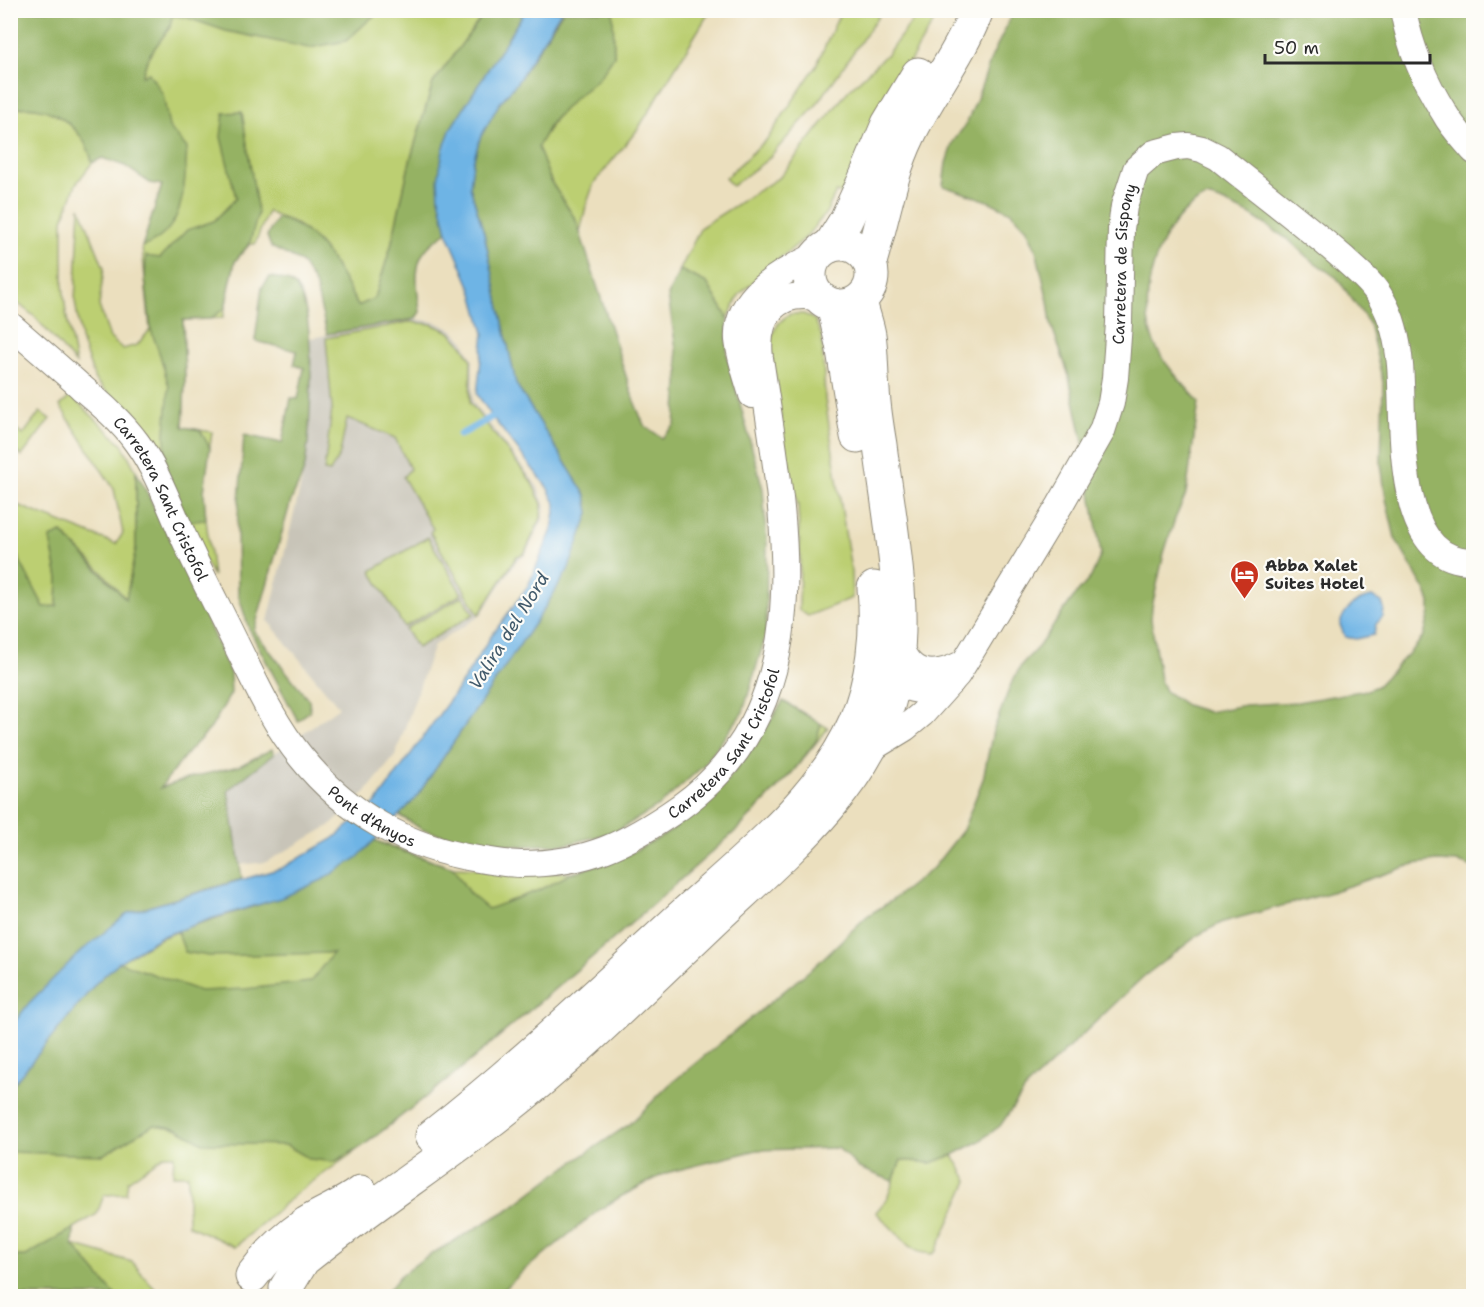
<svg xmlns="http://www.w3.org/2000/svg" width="1484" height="1307" font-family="'Shantell Sans',sans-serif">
  <rect width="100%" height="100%" fill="#fdfcf7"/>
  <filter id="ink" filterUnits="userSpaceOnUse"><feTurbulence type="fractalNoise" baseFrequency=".0167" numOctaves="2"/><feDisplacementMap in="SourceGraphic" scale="12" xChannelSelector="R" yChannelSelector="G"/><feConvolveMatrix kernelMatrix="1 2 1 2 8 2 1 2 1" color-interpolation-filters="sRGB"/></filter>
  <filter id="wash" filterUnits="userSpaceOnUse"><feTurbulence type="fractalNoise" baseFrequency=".008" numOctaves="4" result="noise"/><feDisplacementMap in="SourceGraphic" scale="24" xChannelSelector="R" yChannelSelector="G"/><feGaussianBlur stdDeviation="1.35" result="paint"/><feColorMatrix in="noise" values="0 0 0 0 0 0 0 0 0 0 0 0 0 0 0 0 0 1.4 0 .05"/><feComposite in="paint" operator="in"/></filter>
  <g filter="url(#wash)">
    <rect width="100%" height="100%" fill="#ebdfbe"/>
    <path fill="#c8c4b8" d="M 415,319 L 436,322 L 453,330 L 463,340 L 473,360 L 473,402 L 538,487 L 545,506 L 543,520 L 525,556 L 518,559 L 480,616 L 434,645 L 395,756 L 364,794 L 331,825 L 266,862 L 240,865 L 228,787 L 339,707 L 268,621 L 305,468 L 305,339 Z"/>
    <g fill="#bccf72" stroke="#747d4e" stroke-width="1.5">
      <path d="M 379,11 L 486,11 L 433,83 L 410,161 L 391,246 L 375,298 L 358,307 C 341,275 325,241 293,222 C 284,217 278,219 268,211 L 255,244 L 250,244 L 235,261 L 223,318 L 183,320 L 185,380 L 183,427 L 212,432 L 203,495 L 213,576 L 124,410 L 95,380 L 81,339 L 75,301 L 80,207 L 104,268 L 99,306 L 110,338 L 123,349 L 137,345 L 150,330 L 142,247 L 162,185 L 136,97 L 148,57 L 170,27 L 172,16 L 374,17 Z"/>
      <path d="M 613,11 L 710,11 L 638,129 L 594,183 L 586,206 L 580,232 L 576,220 L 553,185 L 537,147 L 555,119 L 614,56 Z"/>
      <path d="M 841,11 L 882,11 L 818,103 L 767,160 L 732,186 L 725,178 L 768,138 L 816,66 Z"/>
      <path d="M 920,11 L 938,11 L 933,23 L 900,78 L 847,195 L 836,192 L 826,213 L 805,238 L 773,264 L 739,295 L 728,318 L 707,283 L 680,270 L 701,227 L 780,177 L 848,91 L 887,54 Z"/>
      <path d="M 10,103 L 14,109 C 48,100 87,129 92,163 L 76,184 L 63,220 L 63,285 L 66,313 L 76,364 L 35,317 L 11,298 Z"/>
      <path d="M 790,314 L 804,314 L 815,320 L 822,337 L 825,399 L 851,571 L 852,598 L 808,616 L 799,610 L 800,555 L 798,506 L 784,439 L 771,349 C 771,332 776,323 790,314 Z"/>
      <path d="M 409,322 L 431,324 L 450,332 L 463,346 L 471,359 L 470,403 L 531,481 L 542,504 L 541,518 L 524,554 L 517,556 L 479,615 L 430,532 L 433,529 L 403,477 L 410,469 L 395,438 L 347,418 L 340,454 L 330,472 L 324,471 L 332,409 L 326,338 Z"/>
      <path d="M 71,396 L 122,444 L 136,471 L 136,548 L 126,599 L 103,573 L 62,533 L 50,539 L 58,578 L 57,606 L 44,607 L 11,544 L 10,502 L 116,544 L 123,533 L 114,489 L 60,406 Z"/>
      <path d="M 40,412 L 50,419 L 22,456 L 11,447 L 11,426 L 23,435 Z"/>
      <path d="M 428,537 L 462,594 L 404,627 L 371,571 Z"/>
      <path d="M 463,596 L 474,614 L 417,648 L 405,629 Z"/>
      <path d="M 783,701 L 828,728 L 791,774 L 740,827 L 619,934 L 455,1074 L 364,1145 L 298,1192 L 235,1247 L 188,1225 L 188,1175 L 173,1175 L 174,1155 L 165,1155 L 128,1181 L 126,1194 L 104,1195 L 97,1214 L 74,1228 L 73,1245 L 132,1262 L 161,1296 L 11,1296 L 11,1087 L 96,983 L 119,962 L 159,939 L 213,918 L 357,858 L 374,840 L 453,868 L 572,873 L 627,855 L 670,832 L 723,786 L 761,736 Z"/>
      <path d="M 953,1155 L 968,1181 L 936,1251 L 932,1254 L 919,1252 L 909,1246 L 876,1212 L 887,1199 L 901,1160 L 931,1163 Z"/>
    </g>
    <g fill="#95b264" stroke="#606e48" stroke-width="1.5" fill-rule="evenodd">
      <path d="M 11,10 L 379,10 L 379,11 L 346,41 L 309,48 L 226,31 L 185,17 L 172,16 L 170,27 L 148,57 L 142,76 L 149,73 L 163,94 L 169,127 L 187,148 C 184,187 186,232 142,247 L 162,185 L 150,183 L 125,166 L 102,158 L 92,163 C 87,129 48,100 14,109 L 10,103 Z"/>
      <path d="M 486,11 L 525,11 L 451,128 L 443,150 L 439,198 L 447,232 C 441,237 433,241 428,247 C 411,265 418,290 420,312 L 415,319 L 327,334 L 315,284 L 301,262 L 271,247 L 267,236 L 277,218 C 320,228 339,271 358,306 L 375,298 L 391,246 L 410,161 L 433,83 Z"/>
      <path d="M 563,11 L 613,11 L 614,56 L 599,78 L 575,98 L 551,123 L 538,147 L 551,182 L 576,220 L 634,401 L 644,425 L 662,438 L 675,425 L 679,370 L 668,295 L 680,270 L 707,283 L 728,318 L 727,355 L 763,489 L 767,543 L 766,635 L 743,712 L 704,765 L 659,806 L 615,832 L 567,844 L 522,846 L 460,839 L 423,830 L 399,815 L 415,799 L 542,612 L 568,570 L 589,513 L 586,496 L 516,384 L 484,233 L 470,187 L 473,162 L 480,138 L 499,104 L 518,81 Z"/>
      <path d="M 1014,11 L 1473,11 L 1473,867 L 1458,862 L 1437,861 L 1414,864 L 1322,895 L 1223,922 L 1200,934 L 1143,977 L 1027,1087 L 1000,1126 L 978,1142 L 953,1155 L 931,1163 L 901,1160 L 893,1181 L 859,1168 L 838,1148 L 757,1150 L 666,1173 L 620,1197 L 599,1210 L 522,1272 L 498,1296 L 384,1296 L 400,1276 L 423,1259 L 509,1209 L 554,1175 L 631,1123 L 669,1085 L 816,965 L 867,916 L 891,901 L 933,868 L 963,830 L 983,779 L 993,731 L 1011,684 L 1022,664 L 1039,646 L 1072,599 L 1091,577 L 1101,554 L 1082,437 L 1068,373 L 1051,324 L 1048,301 L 1036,250 L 1027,229 L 1011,212 L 988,201 L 943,186 L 946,163 L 953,142 L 966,124 L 976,101 L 992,56 ZM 1206,197 L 1218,200 L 1249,214 L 1289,240 L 1307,257 L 1337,278 L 1369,323 L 1383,382 L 1381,464 L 1386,499 L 1395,538 L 1425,590 L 1430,602 L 1430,613 L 1424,635 L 1416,646 L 1377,686 L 1367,690 L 1298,702 L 1245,705 L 1208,712 L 1186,705 L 1165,691 L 1160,680 L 1151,619 L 1152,607 L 1164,553 L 1175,519 L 1186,494 L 1199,402 C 1184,384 1167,368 1156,347 C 1133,301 1158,218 1206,197 Z"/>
      <path d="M 242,112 L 258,213 L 250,243 L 235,261 L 225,308 L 210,319 L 183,320 L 185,380 L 183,427 L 200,430 L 210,448 L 204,492 L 206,520 L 188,521 L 166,471 L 165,432 L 169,387 L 160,355 L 151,330 L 145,277 L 146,256 L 160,258 L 187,230 L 214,221 L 236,198 L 221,137 L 224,113 Z"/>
      <path d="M 270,277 C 280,278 293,281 298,290 C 317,318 311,431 305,466 C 303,479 294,491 290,504 C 278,546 266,589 254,631 L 309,700 L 310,710 L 298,721 L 249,629 L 238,594 L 237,528 L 244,435 L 282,443 L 291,398 L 298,399 L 304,368 L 294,365 L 297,351 L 255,341 L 262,287 Z"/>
      <path d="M 136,471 L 177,552 L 230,673 L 231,693 L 211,728 L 188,752 L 160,788 L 193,777 L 239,766 L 272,749 L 274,754 L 228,790 L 242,879 L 128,913 L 11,1028 L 11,544 L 44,607 L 57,606 L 58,578 L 50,538 L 62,533 L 126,599 L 136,548 Z"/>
      <path d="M 783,701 L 821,724 L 816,741 L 794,770 L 740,827 L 619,934 L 455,1074 L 364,1145 L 334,1162 L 310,1159 L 286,1145 L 203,1143 L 176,1128 L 153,1125 L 103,1155 L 11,1152 L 11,1087 L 96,983 L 119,962 L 200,991 L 245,989 L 310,982 L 333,953 L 209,956 L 185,952 L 177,931 C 248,906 319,895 374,840 L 395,849 L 453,868 L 469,893 L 488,909 L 539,890 L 572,873 L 627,855 L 670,832 L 723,786 L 761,736 Z"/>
      <path d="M 74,1228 L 73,1245 L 116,1296 L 11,1296 L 11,1256 L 26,1256 Z"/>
    </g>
    <g fill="#6eb4e5" stroke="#4c7088" stroke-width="1.5">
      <path d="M 525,11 L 561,11 L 518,81 L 499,104 L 480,138 L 473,162 L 470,187 L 484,233 L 516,384 L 586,496 L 589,513 L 568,570 L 542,612 L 415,799 L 357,858 L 322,880 L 281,898 L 213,918 L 160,937 L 119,962 L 96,983 L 11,1087 L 10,1028 L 29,1003 L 79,953 L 128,913 L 282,868 L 333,839 L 376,803 L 463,681 L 490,638 L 528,586 L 552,530 L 556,505 L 547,487 L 493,418 L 477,394 L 484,333 L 473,293 L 447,232 L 439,198 L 438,180 L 443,150 L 451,128 Z"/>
      <path d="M 1372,597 L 1382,602 L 1384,609 L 1383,617 L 1376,624 L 1374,635 L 1356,639 L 1345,637 L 1340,625 C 1343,609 1357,599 1372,597 Z"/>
    </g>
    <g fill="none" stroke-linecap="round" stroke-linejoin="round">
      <path stroke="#6eb4e5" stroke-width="7" d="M 460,435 L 499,413"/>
    </g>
  </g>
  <g filter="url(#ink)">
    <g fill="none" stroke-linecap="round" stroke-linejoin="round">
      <defs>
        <g id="secondary">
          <path d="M 1403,10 C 1410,47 1425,83 1445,114 C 1452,127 1464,139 1474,151"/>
          <path id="s1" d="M 10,325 C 34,346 58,366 81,387 C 101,404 122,422 137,443 C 157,470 171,510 185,540 C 201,575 219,609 236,644 C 255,682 273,723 301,757 C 345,812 407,848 478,859 C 492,861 506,864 521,864 C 587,864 627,844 680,807 C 828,701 782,510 760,358 C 755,316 777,288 820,298"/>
          <path d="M 752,395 C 747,377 740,359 738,340 C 735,296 782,271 816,256"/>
          <path d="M 898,640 C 907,675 930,680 962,664"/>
          <path d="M 887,661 C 903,694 919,696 951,682"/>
          <path id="s2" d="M 869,750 L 905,728 L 922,714 L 957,675 L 1060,505 L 1102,431 L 1111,403 L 1115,378 L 1119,323 L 1121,229 L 1124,206 L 1136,169 L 1154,153 L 1177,147 L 1188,146 L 1202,149 L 1218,157 C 1259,190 1302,222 1342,257 C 1356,270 1373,283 1382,300 C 1394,320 1398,342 1400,365 C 1405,419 1391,564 1474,561"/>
        </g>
        <g id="highway">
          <circle cx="841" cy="275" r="31"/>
          <path d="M 830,246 L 846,220 L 864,181 L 888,124 L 918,74"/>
          <path d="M 870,262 C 883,220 889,176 909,135 C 929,93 960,55 977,10"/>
          <path d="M 833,305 L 842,344 L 857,436"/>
          <path d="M 432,1136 C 517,1070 595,996 674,923 C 738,864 820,803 855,722 C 873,681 878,632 874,588"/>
          <path d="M 252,1276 C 268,1254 285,1238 307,1223 C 325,1212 344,1205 361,1192"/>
          <path d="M 286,1288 L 303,1260 C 367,1208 436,1164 501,1113 C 578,1053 648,982 719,915 C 782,856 865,788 889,702 C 912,621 890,527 880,445 C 877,427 874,409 873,390 C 871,372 872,353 869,335 C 867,323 862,312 860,300"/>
        </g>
      </defs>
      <use href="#secondary" stroke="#8b8574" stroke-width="28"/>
      <use href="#highway" stroke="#8b8574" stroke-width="35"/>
      <use href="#secondary" stroke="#fff" stroke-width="26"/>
      <use href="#highway" stroke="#fff" stroke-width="33"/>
    </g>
  </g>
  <defs>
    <symbol id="hotel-pin" viewBox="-11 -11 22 30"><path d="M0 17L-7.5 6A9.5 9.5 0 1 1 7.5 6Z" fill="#c8321e" stroke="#fdfcf7"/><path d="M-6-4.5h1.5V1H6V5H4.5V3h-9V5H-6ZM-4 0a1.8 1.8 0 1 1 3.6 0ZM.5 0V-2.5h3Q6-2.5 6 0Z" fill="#fff"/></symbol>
  </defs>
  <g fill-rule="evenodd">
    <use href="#hotel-pin" x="1228" y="558" width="33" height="45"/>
  </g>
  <g text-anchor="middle" stroke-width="4.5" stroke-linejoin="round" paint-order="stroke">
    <g font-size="16" fill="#2b2b2b" stroke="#fdfcf7">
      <text dy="6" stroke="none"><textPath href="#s2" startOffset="570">Carretera de Sispony</textPath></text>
      <text dy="6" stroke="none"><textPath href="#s1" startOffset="234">Carretera Sant Cristofol</textPath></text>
      <text dy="6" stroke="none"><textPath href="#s1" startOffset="1032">Carretera Sant Cristofol</textPath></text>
      <text dy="6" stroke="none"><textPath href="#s1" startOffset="622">Pont d'Anyos</textPath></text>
    </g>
    <g font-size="16" font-weight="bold" fill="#2b2b2b" stroke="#fdfcf7" text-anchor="start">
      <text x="1265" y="571">Abba Xalet<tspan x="1265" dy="18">Suites Hotel</tspan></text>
    </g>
    <g font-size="18" font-style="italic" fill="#425b6c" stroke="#fdfcf7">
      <text transform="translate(509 631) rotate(-58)" y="6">Valira del Nord</text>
    </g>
  </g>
  <rect width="1484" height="1307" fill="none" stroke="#fdfcf7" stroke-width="36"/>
  <path d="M1265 54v9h165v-9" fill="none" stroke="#2b2b2b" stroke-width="3"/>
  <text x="1274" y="54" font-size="18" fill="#2b2b2b" stroke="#fdfcf7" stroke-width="4.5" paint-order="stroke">50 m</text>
</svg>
